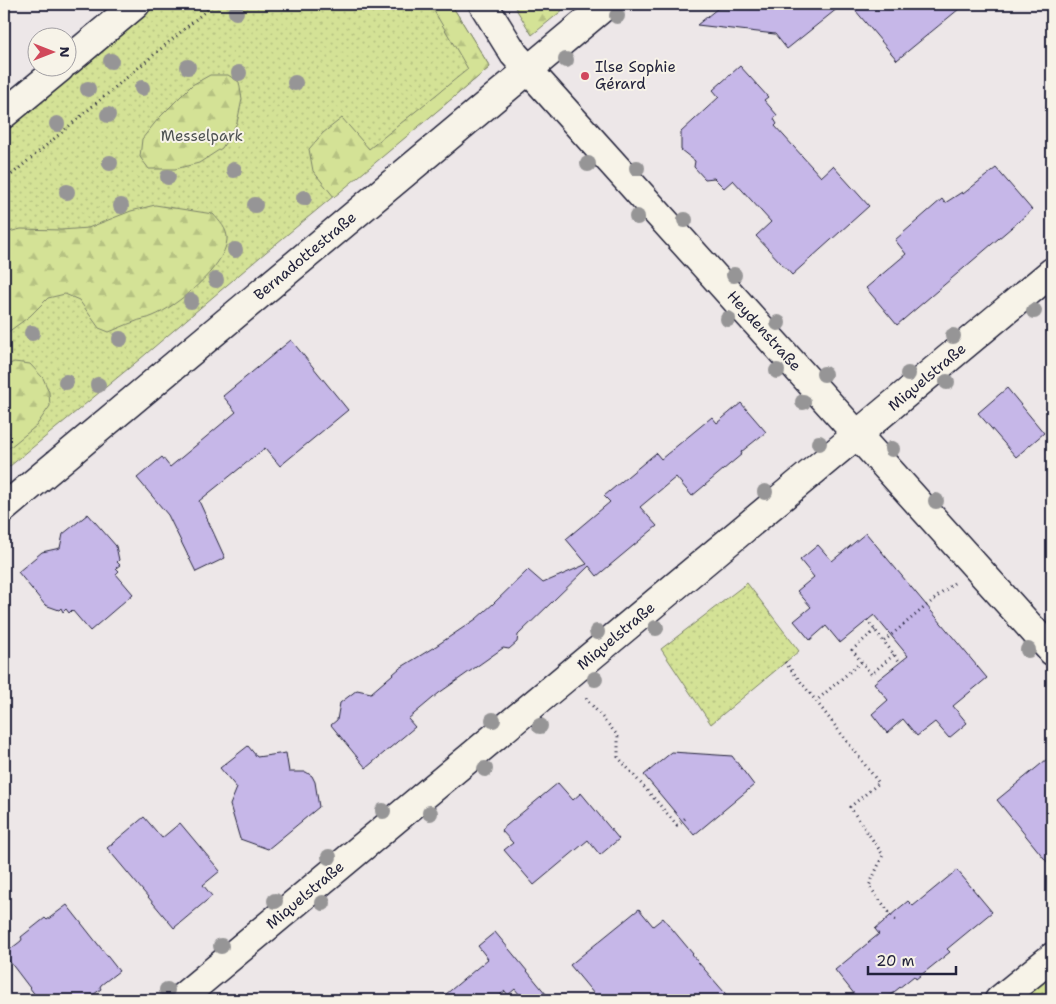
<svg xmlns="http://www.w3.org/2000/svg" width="1056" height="1004" font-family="'Shantell Sans',sans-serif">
  <defs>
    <pattern id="grass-dots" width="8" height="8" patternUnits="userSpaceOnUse" patternTransform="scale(1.25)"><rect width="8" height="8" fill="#d4e296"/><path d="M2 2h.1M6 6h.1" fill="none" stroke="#b6c282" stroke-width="1.8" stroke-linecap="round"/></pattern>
    <pattern id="forest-firs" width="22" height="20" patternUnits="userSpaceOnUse" patternTransform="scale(1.25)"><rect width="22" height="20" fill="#d4e296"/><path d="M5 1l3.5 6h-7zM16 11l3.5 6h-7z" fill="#b6c282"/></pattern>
  </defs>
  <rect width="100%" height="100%" fill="#ede7e8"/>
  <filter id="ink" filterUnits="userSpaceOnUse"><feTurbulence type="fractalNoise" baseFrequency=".02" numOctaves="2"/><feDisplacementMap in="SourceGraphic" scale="10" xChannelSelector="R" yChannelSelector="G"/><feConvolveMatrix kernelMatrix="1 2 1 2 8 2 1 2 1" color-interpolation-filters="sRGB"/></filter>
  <g filter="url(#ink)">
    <g fill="url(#grass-dots)" stroke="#7b8268">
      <path d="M 158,4 L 451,4 L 490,67 L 260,257 L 140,359 L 4,471 L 4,133 Z"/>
      <path d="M 747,583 L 799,651 L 711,724 L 661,649 Z"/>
      <path d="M 1052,972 L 1052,1000 L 1018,1000 Z"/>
    </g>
    <g fill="url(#forest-firs)" stroke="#7b8268">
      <path d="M 430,4 L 451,4 L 490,67 L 334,197 L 313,171 L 309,149 L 323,133 L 342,118 L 369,149 L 468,69 Z"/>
      <path d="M 513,4 L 570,4 L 532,35 Z"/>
      <path d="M 210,75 L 228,75 L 239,82 L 242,99 L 237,123 L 222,148 L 199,163 L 175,169 L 149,169 L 140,157 L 142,139 L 158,119 L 192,85 Z"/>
      <path d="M 155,205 L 213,214 C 219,221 228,229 227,240 C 225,267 176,307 153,316 C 147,319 140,319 134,322 C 125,325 117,329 109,332 L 99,328 L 79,300 L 65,294 L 48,298 L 30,316 L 4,335 L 4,233 L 21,229 L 61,230 L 88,228 L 131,211 Z"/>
      <path d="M 14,362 L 30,364 L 43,378 L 49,392 L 50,406 L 36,426 L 4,452 L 4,367 Z"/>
    </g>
    <g fill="#c6b7e8" stroke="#22223b">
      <path d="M 723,4 L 843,4 L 787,49 L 775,34 L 697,25 Z"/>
      <path d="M 850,4 L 965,4 L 897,60 Z"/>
      <path d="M 740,66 L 768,97 L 764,100 L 777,115 L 774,119 L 777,124 L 775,126 L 821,177 L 833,166 L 869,206 L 792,275 L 756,236 L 771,222 L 733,180 L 724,188 L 714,178 L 705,179 L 694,167 L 695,161 L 681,150 L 681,132 L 719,97 L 713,90 Z"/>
      <path d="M 996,168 L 1032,210 L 897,325 L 866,288 L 906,254 L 895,240 L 942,199 L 945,203 L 962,192 L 963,194 Z"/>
      <path d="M 291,340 L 348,410 L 280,466 L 265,448 L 199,501 L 225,558 L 196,572 L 168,515 L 137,478 L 162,457 L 170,467 L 236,412 L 223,396 Z"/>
      <path d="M 1007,388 L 1044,433 L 1016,457 L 978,413 Z"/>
      <path d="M 741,403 L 766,432 L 741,452 L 742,454 L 692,496 L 676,477 L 640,507 L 657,526 L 597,576 L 589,566 L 518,635 L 517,642 L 509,649 L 503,648 L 439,693 L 408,719 L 415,727 L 366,768 L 331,725 L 337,720 L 340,703 L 357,690 L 371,693 L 400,668 L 436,646 L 476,619 L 493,604 L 528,570 L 543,583 L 587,564 L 566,539 L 610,502 L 604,496 L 656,453 L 661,459 L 712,417 L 717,423 Z"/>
      <path d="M 88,514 L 116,546 L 119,560 L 117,562 L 120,565 L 116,568 L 119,571 L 116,574 L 133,594 L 90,631 L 72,610 L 69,613 L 66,609 L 63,612 L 61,608 L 59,610 L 45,605 L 18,572 L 42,552 L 60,548 L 63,534 Z"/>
      <path d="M 866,533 L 987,678 L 953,706 L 967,723 L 949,738 L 935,722 L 917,736 L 903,719 L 887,733 L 872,714 L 888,700 L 874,683 L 908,656 L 874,615 L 840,643 L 826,626 L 810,640 L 794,621 L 811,607 L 797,591 L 814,577 L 800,560 L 818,545 L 832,561 Z"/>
      <path d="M 248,746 L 257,757 L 286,753 L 289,772 L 306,772 L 312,776 L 315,782 L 319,807 L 268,849 L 240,839 L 230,805 L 237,788 L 220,768 Z"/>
      <path d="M 672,752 L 732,756 L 754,785 L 694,835 L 644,775 Z"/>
      <path d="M 1052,755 L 1052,868 L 997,800 Z"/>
      <path d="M 558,783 L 573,800 L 581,793 L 619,839 L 600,855 L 588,840 L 534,885 L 504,850 L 513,843 L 501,830 Z"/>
      <path d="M 144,817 L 162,838 L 180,823 L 220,871 L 203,885 L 212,896 L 174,928 L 107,848 Z"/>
      <path d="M 957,870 L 992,912 L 947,949 L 950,952 L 916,979 L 914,976 L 884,1000 L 859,1000 L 835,970 L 879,934 L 875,929 L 897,910 L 908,901 L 913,906 Z"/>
      <path d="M 67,905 L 119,971 L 101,985 L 100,987 L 101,989 L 86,1000 L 39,1000 L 4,954 L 21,941 L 22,939 L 21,937 L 45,918 L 47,920 Z"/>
      <path d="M 639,909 L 653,926 L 663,918 L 693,954 L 692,955 L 731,1000 L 599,1000 L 570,965 Z"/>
      <path d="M 495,932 L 546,994 L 538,1000 L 524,1000 L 515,989 L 508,995 L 505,991 L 494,1000 L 439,1000 L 488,959 L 478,946 Z"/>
    </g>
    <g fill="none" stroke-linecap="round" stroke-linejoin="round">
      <defs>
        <g id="street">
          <path d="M 483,4 L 514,54 L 1052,651"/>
          <path d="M 68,61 L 136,4"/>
          <path d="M 4,114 L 60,68"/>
          <path d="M 4,508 L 607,4"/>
          <path d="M 179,1000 L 1052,272"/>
        </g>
        <path id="secondary" d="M 999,1000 L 1052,957"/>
      </defs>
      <use href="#street" stroke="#22223b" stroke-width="31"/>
      <use href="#secondary" stroke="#22223b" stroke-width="31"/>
      <g stroke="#22223b" stroke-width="3" stroke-dasharray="1 4" stroke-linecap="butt">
        <path d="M 4,181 L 214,4"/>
        <path d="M 867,620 L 900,662"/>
        <path d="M 875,630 L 852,650 L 871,674 L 895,654"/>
        <path d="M 884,641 L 954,583"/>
        <path d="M 785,662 L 816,701"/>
        <path d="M 861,662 L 816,701 L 879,783 L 850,807 L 883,855 L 869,886 L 896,921"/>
        <path d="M 586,698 L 618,736 L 618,757 L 677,825 L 688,816"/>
      </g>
      <use href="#street" stroke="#f7f3e8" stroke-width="28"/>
      <use href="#secondary" stroke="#f7f3e8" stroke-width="28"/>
    </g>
    <g fill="#969596">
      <circle cx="236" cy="12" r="8"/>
      <circle cx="617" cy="16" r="8"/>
      <circle cx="566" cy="60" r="8"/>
      <circle cx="111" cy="61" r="8"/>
      <circle cx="188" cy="67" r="8"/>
      <circle cx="239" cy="73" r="8"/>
      <circle cx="295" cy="83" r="8"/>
      <circle cx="142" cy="88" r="8"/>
      <circle cx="88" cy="89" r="8"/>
      <circle cx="108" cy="115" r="8"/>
      <circle cx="57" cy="124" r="8"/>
      <circle cx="110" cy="163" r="8"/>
      <circle cx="588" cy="164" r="8"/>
      <circle cx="637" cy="168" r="8"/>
      <circle cx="234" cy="170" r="8"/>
      <circle cx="168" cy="177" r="8"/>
      <circle cx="67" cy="192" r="8"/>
      <circle cx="304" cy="198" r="8"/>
      <circle cx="255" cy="205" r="8"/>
      <circle cx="121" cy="206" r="8"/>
      <circle cx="637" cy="217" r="8"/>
      <circle cx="685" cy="220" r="8"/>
      <circle cx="235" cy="250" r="8"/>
      <circle cx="734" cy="275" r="8"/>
      <circle cx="216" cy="280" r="8"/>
      <circle cx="191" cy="301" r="8"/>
      <circle cx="1034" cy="311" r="8"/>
      <circle cx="728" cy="319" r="8"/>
      <circle cx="778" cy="323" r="8"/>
      <circle cx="32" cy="333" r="8"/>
      <circle cx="953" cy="336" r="8"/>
      <circle cx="120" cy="339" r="8"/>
      <circle cx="777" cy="371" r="8"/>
      <circle cx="824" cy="374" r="8"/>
      <circle cx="908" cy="374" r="8"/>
      <circle cx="66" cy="382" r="8"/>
      <circle cx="947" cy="382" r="8"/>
      <circle cx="98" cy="385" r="8"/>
      <circle cx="803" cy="402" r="8"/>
      <circle cx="819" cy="443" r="8"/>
      <circle cx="892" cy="449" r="8"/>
      <circle cx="765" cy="492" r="8"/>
      <circle cx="936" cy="501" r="8"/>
      <circle cx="656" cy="628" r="8"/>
      <circle cx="597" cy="632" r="8"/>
      <circle cx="1028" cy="650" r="8"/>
      <circle cx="595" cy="679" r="8"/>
      <circle cx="493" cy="720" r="8"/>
      <circle cx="540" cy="726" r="8"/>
      <circle cx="485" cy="769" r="8"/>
      <circle cx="383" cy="811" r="8"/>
      <circle cx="430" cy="813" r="8"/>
      <circle cx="329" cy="857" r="8"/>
      <circle cx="275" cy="901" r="8"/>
      <circle cx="323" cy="903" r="8"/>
      <circle cx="221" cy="946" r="8"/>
      <circle cx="167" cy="990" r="8"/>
    </g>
  </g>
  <circle fill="#d1495b" stroke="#f7f3e8" stroke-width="2" cx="585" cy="76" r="5"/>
  <g text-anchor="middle" stroke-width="4" stroke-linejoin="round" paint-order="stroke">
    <g font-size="15" fill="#22223b" stroke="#f7f3e8" text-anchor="start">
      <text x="595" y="72">Ilse Sophie<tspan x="595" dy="17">Gérard</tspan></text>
    </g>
    <g font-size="15" fill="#4e5252" stroke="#f7f3e8">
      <text x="202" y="141">Messelpark</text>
    </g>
    <g font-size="15" fill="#22223b" stroke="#f7f3e8">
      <text transform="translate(305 256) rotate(-40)" y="5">Bernadottestraße</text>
      <text transform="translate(764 331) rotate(48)" y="5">Heydenstraße</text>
      <text transform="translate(927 377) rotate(-40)" y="5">Miquelstraße</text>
      <text transform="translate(616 636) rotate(-40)" y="5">Miquelstraße</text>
      <text transform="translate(305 895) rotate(-40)" y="5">Miquelstraße</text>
    </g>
  </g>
  <rect width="1056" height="1004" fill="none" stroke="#f7f3e8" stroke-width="20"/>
  <rect x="10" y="10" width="1036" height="984" fill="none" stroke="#22223b" stroke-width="2" filter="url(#ink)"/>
  <g transform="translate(52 52) rotate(90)"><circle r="24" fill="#f7f3e8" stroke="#a29fa3"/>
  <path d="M0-4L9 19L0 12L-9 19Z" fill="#d1495b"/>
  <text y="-8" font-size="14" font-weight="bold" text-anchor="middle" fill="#22223b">N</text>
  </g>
  <path d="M868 966v8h88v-8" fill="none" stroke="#22223b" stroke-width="2.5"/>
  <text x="876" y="966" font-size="15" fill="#22223b" stroke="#f7f3e8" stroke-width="4" paint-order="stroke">20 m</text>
</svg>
